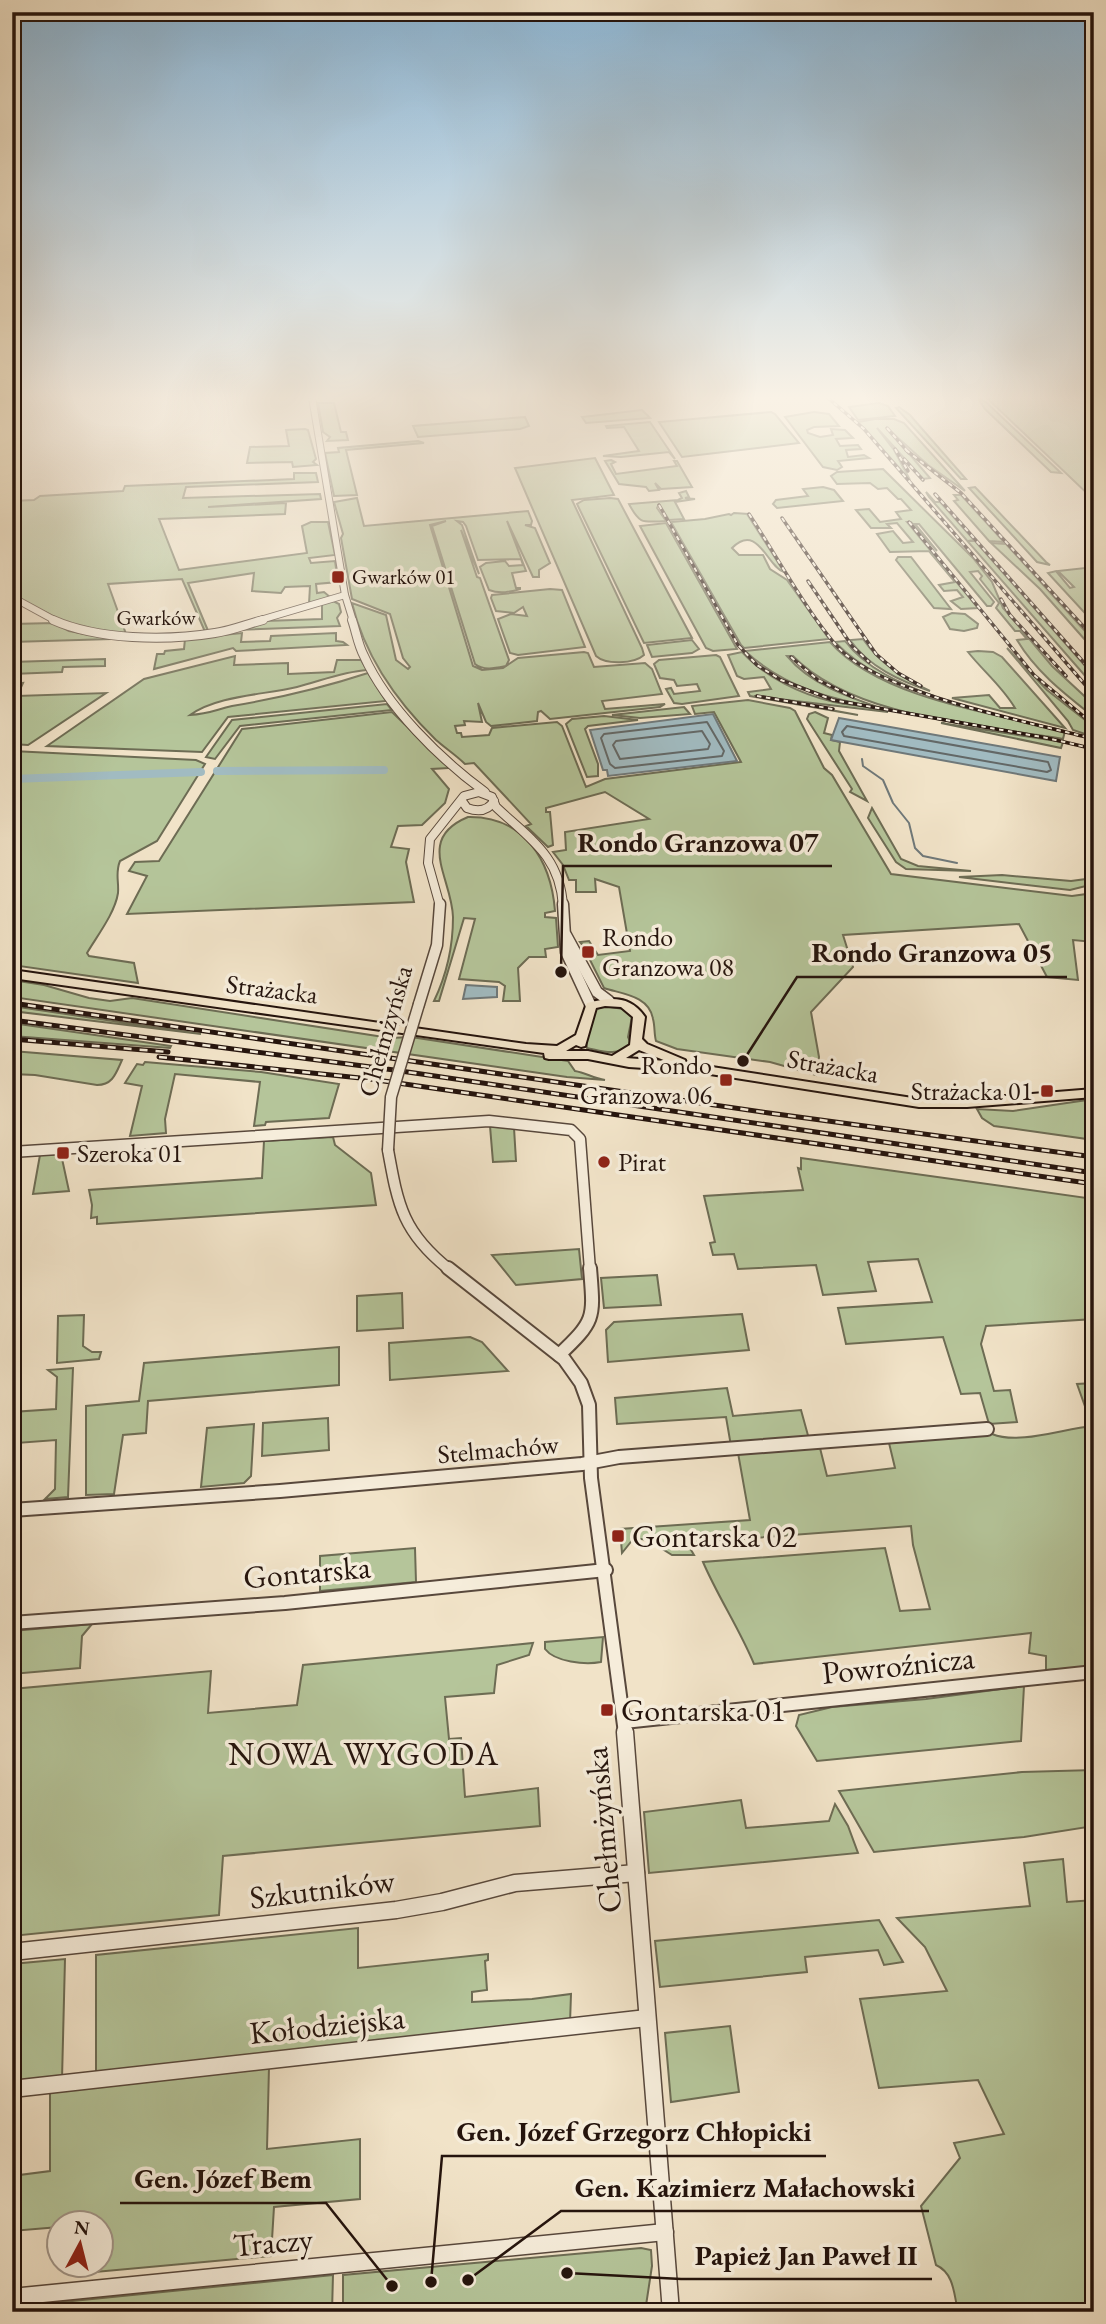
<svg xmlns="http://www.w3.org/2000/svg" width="1106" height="2324" font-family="'EB Garamond',serif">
  <rect width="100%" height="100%" fill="#f1e3c8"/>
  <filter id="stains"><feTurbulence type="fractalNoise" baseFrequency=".00286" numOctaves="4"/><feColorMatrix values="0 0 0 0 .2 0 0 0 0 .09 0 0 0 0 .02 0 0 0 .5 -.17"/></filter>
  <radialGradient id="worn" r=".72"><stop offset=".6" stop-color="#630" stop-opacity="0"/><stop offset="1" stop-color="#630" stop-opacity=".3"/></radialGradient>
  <g fill="#b5c59a" stroke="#6d6c54" stroke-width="2">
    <path d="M 977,397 L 987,403 L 1061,473 L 1051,472 L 985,409 Z"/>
    <path d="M 986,397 L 1094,397 L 1094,500 Z"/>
    <path d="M 318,403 L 334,403 L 341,432 L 346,432 L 348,440 L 327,441 L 330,437 L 323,432 Z"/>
    <path d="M 879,403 L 888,406 L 895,416 L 858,420 L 849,407 Z"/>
    <path d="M 899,407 L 910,415 L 966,479 L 961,479 L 896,408 Z"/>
    <path d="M 642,410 L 650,418 L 586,423 L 582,417 Z"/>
    <path d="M 771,412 L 775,414 L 799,443 L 682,457 L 659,422 Z"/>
    <path d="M 814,412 L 829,414 L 839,426 L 814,427 L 807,430 L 808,433 L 820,437 L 833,435 L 831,429 L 845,430 L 853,438 L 836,439 L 840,446 L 858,445 L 861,449 L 846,450 L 848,457 L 864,455 L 869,458 L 838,461 L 842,467 L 837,470 L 823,467 L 785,417 Z"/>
    <path d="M 525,417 L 529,426 L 520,429 L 418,437 L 413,426 Z"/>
    <path d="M 875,419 L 894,419 L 904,423 L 965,491 L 928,465 L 886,427 L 930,478 L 923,479 L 877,428 L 894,450 L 910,480 L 858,422 Z"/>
    <path d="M 650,422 L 675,459 L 669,452 L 621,457 L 603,456 L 639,451 L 624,427 L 607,428 L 606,426 Z"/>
    <path d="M 305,429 L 308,430 L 316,459 L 313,462 L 317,465 L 293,467 L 292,462 L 247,463 L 250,447 L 289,446 L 286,430 Z"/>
    <path d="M 418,441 L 424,443 L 346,450 L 357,495 L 334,496 L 325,453 L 339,452 L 338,448 Z"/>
    <path d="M 595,458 L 614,495 L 572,500 L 642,648 L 644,655 C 634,664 606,665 596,656 L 515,468 Z"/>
    <path d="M 611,460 L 615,462 L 611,464 L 616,474 L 677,466 L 674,461 L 677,461 L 692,487 L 661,489 L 655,483 L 659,490 L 649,491 L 646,487 L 619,484 L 605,461 Z"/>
    <path d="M 883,469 L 973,558 L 992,582 L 1003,608 L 1011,617 L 1052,666 L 1094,705 L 1094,717 C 1065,694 1036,672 1017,640 L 1027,639 L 1020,631 L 1015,631 L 996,608 L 999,603 L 980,579 L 982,576 L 978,571 L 970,572 L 994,602 L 991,606 L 987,606 L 919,524 L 915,524 L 937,551 L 911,522 L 907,522 L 978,608 L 961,609 L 951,601 L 963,597 L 957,590 L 944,591 L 939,585 L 955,582 L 929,551 L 890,552 L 877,534 L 893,531 L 903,543 L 913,542 L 897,523 L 887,524 L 891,528 L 871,528 L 856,510 L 869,509 L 880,522 L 901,519 L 896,512 L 911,510 L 901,499 L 898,499 L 887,488 L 878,489 L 870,483 L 837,484 L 831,476 L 837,472 Z"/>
    <path d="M 294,473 L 316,473 L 318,482 L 186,487 L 183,498 L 320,494 L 321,499 L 208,507 L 286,503 L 285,514 L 159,519 L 179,570 L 307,553 L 302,526 L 311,522 L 328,522 L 335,555 L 309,558 L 311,563 L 335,561 L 338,582 L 316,584 L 317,593 L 324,592 L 330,597 L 309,604 L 310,586 L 285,587 L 281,593 L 252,591 L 254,573 L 188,583 L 209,633 L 206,634 L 182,579 L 108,584 L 126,634 L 109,634 L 66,623 L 12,595 L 12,501 L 34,500 L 40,496 L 123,491 L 125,486 L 294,479 Z"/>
    <path d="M 823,487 L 834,490 L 843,501 L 777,508 L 773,504 L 776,500 L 808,496 L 803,489 Z"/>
    <path d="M 975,487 L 1046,562 L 1050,565 L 1037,562 L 969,488 Z"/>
    <path d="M 686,491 L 689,497 L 685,498 L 695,499 L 675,502 L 684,519 L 669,520 L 659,504 L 657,508 L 666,521 C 643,522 640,525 629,504 L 678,500 L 682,498 L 679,493 Z"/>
    <path d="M 926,492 L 935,502 L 940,502 L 974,540 L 968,541 L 975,541 L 1094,676 L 1094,686 L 929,497 Z"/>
    <path d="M 954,495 L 961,495 L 1004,542 L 989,541 L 954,501 L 958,500 Z"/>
    <path d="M 357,498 L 364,526 L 528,511 L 532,521 L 531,525 L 525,525 L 535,528 L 550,563 L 539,570 L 539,577 L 533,577 L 507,521 L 526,571 L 512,573 L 516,588 L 520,588 L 520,589 C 512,592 499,594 489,590 L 480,567 L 486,563 L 505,561 L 509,566 L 523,565 L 521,559 L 478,560 L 466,526 L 463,522 L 457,521 L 462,525 L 479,574 L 461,530 L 477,577 L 480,578 L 509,660 L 506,666 C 496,668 483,671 475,664 L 432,526 L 446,521 L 430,525 L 473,666 L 482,670 L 503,668 L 518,658 L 584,652 L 588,653 L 594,667 L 645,663 L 652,669 L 662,694 L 602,701 L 605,709 L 665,704 L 660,707 L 550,719 L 541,711 L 538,712 L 537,721 L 491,726 L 486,722 L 478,703 L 482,722 L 464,721 L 465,725 L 455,726 L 457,733 L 461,733 L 462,737 L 489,735 L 492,728 L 557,722 L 562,726 L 586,787 L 605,779 L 741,762 L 714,712 L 695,714 L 692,706 L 748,700 L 790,708 L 795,711 L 824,768 L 832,775 L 891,874 L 1072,896 L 1094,893 L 1094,942 L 1073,940 L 1078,980 L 1047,977 L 1019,924 L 843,935 L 853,967 L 811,1012 L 819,1057 L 816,1075 L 770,1062 L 677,1049 L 656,1041 C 654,1034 655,1026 653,1019 C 649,995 621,994 604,988 L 588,956 L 590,954 L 580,942 L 589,941 L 598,955 L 630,951 L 619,887 L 595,879 L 596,892 L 576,892 L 576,880 L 569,880 L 563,865 L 553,852 L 566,850 L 565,832 L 649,819 L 605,792 L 546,808 L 546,812 L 550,812 L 553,845 L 548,847 L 526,826 L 531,824 L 474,763 L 465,764 C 456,755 445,748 436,740 C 397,702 365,657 352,603 L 386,615 L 396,660 L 408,669 L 410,667 L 403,658 L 390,614 L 352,599 L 341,538 L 343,534 L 334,502 Z"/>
    <path d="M 610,498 L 618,499 L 692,638 L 644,643 L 577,504 L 584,500 Z"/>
    <path d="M 734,513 L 749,514 L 747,514 L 784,572 C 767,567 758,522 732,548 L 739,555 L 763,555 L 770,569 L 787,580 L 829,639 L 744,648 L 741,645 L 671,522 L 705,519 L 729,514 L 731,515 Z"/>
    <path d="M 666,523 L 737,649 L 713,651 L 706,648 L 640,526 Z"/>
    <path d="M 991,543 L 1006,544 L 1094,641 L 1094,650 L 1040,589 Z"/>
    <path d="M 898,557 L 911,557 L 951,609 L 934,608 L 896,560 Z"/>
    <path d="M 1094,567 L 1094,623 L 1048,573 L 1056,571 L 1070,588 L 1074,587 L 1058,571 Z"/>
    <path d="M 550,589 L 562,590 L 585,647 L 518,655 L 510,653 L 498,619 L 511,614 L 527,616 L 523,607 L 514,613 L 496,611 L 491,598 L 492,595 Z"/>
    <path d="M 333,601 L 339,604 L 341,612 L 337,618 L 340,626 L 234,630 L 265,621 L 322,619 L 322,604 Z"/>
    <path d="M 952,613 L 965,614 L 978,624 L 977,628 L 964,631 L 950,629 L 943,617 Z"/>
    <path d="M 54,623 L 69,631 L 112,639 L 12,642 L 12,624 Z"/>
    <path d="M 242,633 L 241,642 L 270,641 L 271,636 L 336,633 L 336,641 L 343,642 L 347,645 L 236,651 L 233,648 L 154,669 L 157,654 L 164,654 L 165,651 L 184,649 L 185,639 Z"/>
    <path d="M 863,639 C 880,664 903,678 930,691 C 900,681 869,667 850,640 Z"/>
    <path d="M 692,640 L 699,649 L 692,653 L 652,657 L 647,645 Z"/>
    <path d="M 845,641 C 866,669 902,684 934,696 C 896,684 863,671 835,642 Z"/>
    <path d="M 830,642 C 879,698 995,714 1065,731 L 1063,739 C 981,725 853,718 793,656 L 787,656 C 810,684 848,697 881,708 C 830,699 784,687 745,651 Z"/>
    <path d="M 1007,648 L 1047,690 L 1094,727 L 1094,737 L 1073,730 L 1068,721 Z"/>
    <path d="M 978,651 L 993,652 L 1002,657 L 1065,728 L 952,698 L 989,695 L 1000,708 L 1015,708 C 1002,686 983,671 968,652 Z"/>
    <path d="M 742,652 C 765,677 800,694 834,702 C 851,706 872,706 888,712 L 754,696 L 858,715 L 750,696 L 748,692 L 771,689 L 764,677 L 744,679 L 737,676 L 728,655 Z"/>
    <path d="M 716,655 L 720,657 L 739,696 L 682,704 L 674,703 L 666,689 L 671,688 L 674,694 L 700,691 L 697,684 L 677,686 L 674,680 L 660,678 L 654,664 L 659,660 Z"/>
    <path d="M 235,656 L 234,665 L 288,663 L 288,674 L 334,672 L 337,660 L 361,660 L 367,670 C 341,672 321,681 297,687 C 264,695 218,695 190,715 C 209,714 215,710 232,706 C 280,698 322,688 368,673 L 386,701 L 228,717 L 202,752 L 47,746 L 144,679 Z"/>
    <path d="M 105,659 L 105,666 L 63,667 L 62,672 L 12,674 L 12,662 Z"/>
    <path d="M 23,683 L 17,696 L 106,693 L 28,745 L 12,744 L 12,684 Z"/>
    <path d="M 387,704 L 392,710 L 240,726 L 215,759 L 206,757 L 232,720 Z"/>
    <path d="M 684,707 L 690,714 L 640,718 L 612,715 Z"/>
    <path d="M 392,712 L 450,768 L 432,769 L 449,789 L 445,803 L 422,825 L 398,826 L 391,847 L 409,849 L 406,862 L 414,902 L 127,914 L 147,876 L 129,871 L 135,862 L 159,861 L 242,729 Z"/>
    <path d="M 815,712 L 828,718 L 824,733 L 832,735 L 831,740 L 840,742 L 839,751 L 867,801 L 850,792 L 852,789 L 807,719 L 809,714 Z"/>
    <path d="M 604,716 L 638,720 L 588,726 L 585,729 L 598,764 L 598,776 L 587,777 L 566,724 L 572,719 Z"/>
    <path d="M 941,723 L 1063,742 L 1061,748 Z"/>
    <path d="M 12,751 L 196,760 L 205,764 L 157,841 L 120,861 C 115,873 119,881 118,893 C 115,913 97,936 87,953 L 89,956 L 134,963 L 138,983 L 12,965 Z"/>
    <path d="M 872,808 L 901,859 L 918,866 L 971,871 L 906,869 L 896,862 L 868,818 Z"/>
    <path d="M 468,817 C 524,816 551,860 555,911 L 545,913 L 545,917 L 556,918 L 558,947 L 545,949 L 546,957 L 529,957 L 518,968 L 520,1001 L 503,1001 L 505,986 L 499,982 L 459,979 L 475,919 L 464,918 L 439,1001 L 434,1001 C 447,974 453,946 453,917 C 452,878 415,839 468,817 Z"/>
    <path d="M 1002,875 L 1071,881 L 1094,878 L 1094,884 L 1070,890 L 959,877 Z"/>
    <path d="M 12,980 L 44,985 L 89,998 L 110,1001 L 132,998 L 390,1038 L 411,1037 L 568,1061 L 575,1071 C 586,1073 593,1078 605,1080 L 567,1077 L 12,997 Z"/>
    <path d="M 12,1006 L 201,1034 L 12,1011 Z"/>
    <path d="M 605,1006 L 623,1009 L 632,1017 L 628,1037 L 632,1045 C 614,1056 606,1052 587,1048 L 586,1038 L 596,1009 Z"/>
    <path d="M 12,1023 L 171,1046 L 170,1048 L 12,1036 Z"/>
    <path d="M 12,1051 L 122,1060 C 116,1073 113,1085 97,1085 L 35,1075 L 12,1074 Z"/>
    <path d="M 145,1062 L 261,1072 L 339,1084 L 329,1118 L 266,1122 L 265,1125 L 254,1126 L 260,1082 L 175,1074 L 165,1119 L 166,1133 L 130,1136 L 142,1086 L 125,1083 L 137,1064 L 143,1065 Z"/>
    <path d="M 1094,1099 L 1094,1140 L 994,1126 L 982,1118 L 977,1109 L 1013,1111 Z"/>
    <path d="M 490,1126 L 514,1128 L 516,1161 L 493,1162 Z"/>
    <path d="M 333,1137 L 335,1145 L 371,1173 L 376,1205 L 97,1224 L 97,1217 L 91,1218 L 92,1205 L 89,1190 L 262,1178 L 264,1141 Z"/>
    <path d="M 61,1154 L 69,1191 L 33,1194 L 40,1155 Z"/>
    <path d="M 801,1158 L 1094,1199 L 1094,1319 L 986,1326 L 981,1344 L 994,1391 L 1010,1390 L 1017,1422 L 989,1424 L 980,1393 L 961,1394 L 943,1337 L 846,1344 L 838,1308 L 932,1302 L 918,1259 L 868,1262 L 876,1291 L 823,1295 L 816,1265 L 738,1269 L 734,1254 L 713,1255 L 710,1243 L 715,1242 L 704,1196 L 803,1190 L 798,1168 L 801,1169 Z"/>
    <path d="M 579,1249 L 582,1279 L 516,1285 L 492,1255 Z"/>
    <path d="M 657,1275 L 661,1305 L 604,1308 L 601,1278 Z"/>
    <path d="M 402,1293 L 403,1328 L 357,1331 L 357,1296 Z"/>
    <path d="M 742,1314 L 749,1350 L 608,1362 L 606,1330 L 614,1322 Z"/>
    <path d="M 84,1315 L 83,1346 L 92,1352 L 101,1352 L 99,1359 L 57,1363 L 58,1316 Z"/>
    <path d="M 470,1337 L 482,1342 L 508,1371 L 390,1380 L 389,1343 Z"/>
    <path d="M 339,1347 L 339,1385 L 148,1401 L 146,1433 L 123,1435 L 114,1494 L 86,1495 L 86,1406 L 139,1401 L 144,1363 Z"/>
    <path d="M 73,1368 L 68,1497 L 45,1499 L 55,1489 L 56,1440 L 17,1443 L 19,1428 L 12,1428 L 12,1412 L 56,1409 L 57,1377 L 48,1370 Z"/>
    <path d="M 1094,1383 L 1094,1667 L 1046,1670 L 1046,1656 L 1029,1653 L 1031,1633 L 754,1664 C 739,1628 718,1597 703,1562 L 885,1548 L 900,1611 L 930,1609 L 913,1545 L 911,1526 L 687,1543 L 694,1555 L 672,1555 L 648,1540 L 634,1538 L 622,1553 L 620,1529 L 750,1520 L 738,1453 L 820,1448 L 827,1476 L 895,1468 L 889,1443 L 992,1434 C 1019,1445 1062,1429 1092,1426 L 1077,1384 Z"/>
    <path d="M 727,1388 L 733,1416 L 801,1410 L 809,1439 L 731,1446 L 726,1417 L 617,1424 L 615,1398 Z"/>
    <path d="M 328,1418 L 329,1450 L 262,1456 L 263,1423 Z"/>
    <path d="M 254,1424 L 251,1476 L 244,1483 L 201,1487 L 207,1428 Z"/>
    <path d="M 415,1548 L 416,1582 L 320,1591 L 320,1556 Z"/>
    <path d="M 92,1624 L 82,1636 L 80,1668 L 12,1674 L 12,1631 Z"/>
    <path d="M 603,1637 L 601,1662 C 585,1665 555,1662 545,1649 L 545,1642 Z"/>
    <path d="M 533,1643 L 529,1655 L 497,1665 L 494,1693 L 445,1697 L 449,1739 L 461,1738 L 465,1797 L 538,1788 L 540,1826 L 223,1856 L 219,1915 L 12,1936 L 12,1689 L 211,1671 L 208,1713 L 297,1705 L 303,1665 Z"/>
    <path d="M 1024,1686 L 1021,1741 L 817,1761 L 796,1726 L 799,1715 L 832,1707 L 926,1699 Z"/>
    <path d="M 1094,1770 L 1094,1826 L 1024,1837 L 874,1852 L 839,1791 L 1022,1772 Z"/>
    <path d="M 741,1800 L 746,1828 L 829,1821 L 835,1804 L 848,1826 L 858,1853 L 649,1873 L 644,1812 Z"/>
    <path d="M 1063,1859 L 1067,1902 L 1094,1900 L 1094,2312 L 958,2312 C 954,2294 954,2273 936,2265 L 921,2206 L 960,2158 L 954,2143 L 1004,2134 L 978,2080 L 879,2088 L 860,1999 L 947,1991 L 925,1947 L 897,1918 L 1030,1906 L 1024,1863 Z"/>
    <path d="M 879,1920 L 903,1962 L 884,1965 L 878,1950 L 805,1957 L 807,1972 L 660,1987 L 655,1941 Z"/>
    <path d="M 358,1928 L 358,1968 L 488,1954 L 488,1960 L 485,1961 L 487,1990 L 472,1992 L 472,2002 L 532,1999 L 571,1994 L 570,2023 L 96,2076 L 96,1955 Z"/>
    <path d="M 65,1959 L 62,2079 L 12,2084 L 12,1964 Z"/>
    <path d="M 730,2026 L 739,2092 L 671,2102 L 665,2033 Z"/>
    <path d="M 269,2067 L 267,2149 L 360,2139 L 360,2199 L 274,2207 L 271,2256 L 95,2272 L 85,2265 L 102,2264 L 102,2222 L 60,2222 L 59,2227 L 12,2231 L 12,2176 L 50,2171 L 50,2090 Z"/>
    <path d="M 641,2248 L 651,2250 L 652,2266 L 645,2312 L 343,2312 L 343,2275 Z"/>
    <path d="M 333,2275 L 332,2312 L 12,2312 L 12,2307 Z"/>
  </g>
  <g fill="#a1bbc1" stroke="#6f7879" stroke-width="2">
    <path d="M 713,714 L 737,761 L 608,776 L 607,770 L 603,770 L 590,730 Z"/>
    <path d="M 839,718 L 1060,757 L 1056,781 L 831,740 Z"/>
    <path d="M 466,985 L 497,987 L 497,997 L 463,999 Z"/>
  </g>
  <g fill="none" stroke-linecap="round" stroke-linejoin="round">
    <g stroke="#636867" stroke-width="2">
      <path d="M 707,722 L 724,751 L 722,756 L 615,768 L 610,764 L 601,738 L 604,734 Z"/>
      <path d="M 847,726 L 1048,762 L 1051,770 L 1047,772 L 844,736 L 842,732 Z"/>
      <path d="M 702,731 L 710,744 L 708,749 L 620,759 L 613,745 L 616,741 Z"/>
    </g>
    <path stroke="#6f7879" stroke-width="2" d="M 862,759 L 863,766 L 883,780 L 893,803 L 909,823 L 915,848 L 923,856 L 957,863"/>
    <g stroke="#a1bbc1" stroke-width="8">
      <path d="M 217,771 L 384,770"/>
      <path d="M 12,779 L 201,772"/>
    </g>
    <defs>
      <g id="minor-far4">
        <path d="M 312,397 L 345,595 L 353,621"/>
        <path d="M 12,597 L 56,621"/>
        <path d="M 257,621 L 345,595"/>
      </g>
      <g id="minor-far3">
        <path d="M 53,620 C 98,640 166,641 215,633 C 231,631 247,624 263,620"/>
        <path d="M 352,620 C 356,631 358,645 364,656 C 387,707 440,759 485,792"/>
        <path d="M 462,801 L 467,808 C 478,812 488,811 494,801"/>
        <path d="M 440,906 L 428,863 L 430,839 L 464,796 L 479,792 L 492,797 L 496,807 C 530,839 560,856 563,906"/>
      </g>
      <g id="minor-far2">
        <path d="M 563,904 L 566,952 L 591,1006"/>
        <path d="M 566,935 L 597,992 L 609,1001"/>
        <path d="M 419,1004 L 437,945 L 440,904"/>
        <path d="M 388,1150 C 398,1206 403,1233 450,1270"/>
        <path d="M 12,1152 L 489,1121 L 571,1130 L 580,1139 L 590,1270"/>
      </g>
      <g id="minor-far1">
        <path d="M 448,1268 L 564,1359 L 581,1383 L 589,1405 L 591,1478 L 625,1733"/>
        <path d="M 559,1355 C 596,1320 594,1318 590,1268"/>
        <path d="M 12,1510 L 280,1491 L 582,1464 L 619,1457 L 987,1429"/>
        <path d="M 12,1623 L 285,1603 L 606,1570"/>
        <path d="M 624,1722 L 1094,1672"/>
      </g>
      <g id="minor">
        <path d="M 625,1732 L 671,2312"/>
        <path d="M 12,1952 L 396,1910 L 442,1902 L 515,1883 L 636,1873"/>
        <path d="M 12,2089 L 647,2018"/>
        <path d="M 12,2297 L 665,2232"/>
      </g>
      <path id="major" d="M 12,970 L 526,1044 L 557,1046 L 576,1035 L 587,1003 C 610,997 630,995 645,1017 L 642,1039 L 647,1044 L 685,1060 L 686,1063 L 919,1099 L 967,1099 L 1094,1089 L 1094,1097 L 967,1107 L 919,1107 L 691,1071 L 629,1067 L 588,1059 L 549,1059 L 545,1058 L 544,1053 L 12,978 ZM 605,1006 L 621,1007 L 633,1017 L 630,1045 L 612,1056 L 588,1051 L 566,1051 L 576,1045 L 581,1047 L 585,1046 L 596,1008 ZM 639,1050 L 666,1061 L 626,1058 Z"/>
    </defs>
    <use href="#minor-far4" stroke="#58483c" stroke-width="8"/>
    <use href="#minor-far3" stroke="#58483c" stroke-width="10"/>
    <use href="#minor-far2" stroke="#58483c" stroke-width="13"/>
    <use href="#minor-far1" stroke="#58483c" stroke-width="16"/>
    <use href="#minor" stroke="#58483c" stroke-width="19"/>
    <use href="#major" stroke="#25140d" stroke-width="4"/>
    <use href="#minor-far4" stroke="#f6eddb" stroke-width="6"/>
    <use href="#minor-far3" stroke="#f6eddb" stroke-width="8"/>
    <use href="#minor-far2" stroke="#f6eddb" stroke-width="10"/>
    <use href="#minor-far1" stroke="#f6eddb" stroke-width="12"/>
    <use href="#minor" stroke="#f6eddb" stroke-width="16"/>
    <use href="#major" fill="#f1e3c8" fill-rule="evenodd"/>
    <defs>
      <g id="rail-far1">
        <path d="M 827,397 L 864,429 L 1094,695"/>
        <path d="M 887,428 L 909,453"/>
        <path d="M 895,449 L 908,471"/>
        <path d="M 906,450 L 961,493 L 1094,638"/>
        <path d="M 904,459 L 923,480"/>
        <path d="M 935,494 L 1094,674"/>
        <path d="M 659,505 L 738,645 L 757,665 L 781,680 L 833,700 L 1047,738 L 1094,749"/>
        <path d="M 749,514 C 776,555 804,607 835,644 C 875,693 1030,722 1094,739"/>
        <path d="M 782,518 L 876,654 L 898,673 L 921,686"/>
        <path d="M 909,522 L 1034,675 L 1094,725"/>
        <path d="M 808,581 L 852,646 L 869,662"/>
        <path d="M 1001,599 L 1010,615 L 1066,676"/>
        <path d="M 791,657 L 818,680 L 853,697"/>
        <path d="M 757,696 L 833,709"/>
      </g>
      <g id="rail">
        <path d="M 12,1003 L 769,1113 L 1094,1157"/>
        <path d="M 12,1020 L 394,1070 L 1094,1173"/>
        <path d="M 12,1039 L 168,1052"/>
        <path d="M 159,1057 L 370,1079 L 1094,1184"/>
      </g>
    </defs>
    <use href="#rail-far1" stroke="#25140d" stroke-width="3.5"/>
    <use href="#rail" stroke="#25140d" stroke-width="5"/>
    <use href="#rail-far1" stroke="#f6eddb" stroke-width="2" stroke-dasharray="4.5" stroke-linecap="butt"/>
    <use href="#rail" stroke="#f6eddb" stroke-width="2.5" stroke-dasharray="8" stroke-linecap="butt"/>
    <defs>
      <path id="minor-bridge" d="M 388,1150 L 391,1097 L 419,1004"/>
    </defs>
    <use href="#minor-bridge" stroke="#58483c" stroke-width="13" stroke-linecap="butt"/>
    <use href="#minor-bridge" stroke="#f6eddb" stroke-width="10"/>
  </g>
  <linearGradient id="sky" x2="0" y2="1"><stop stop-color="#8bb7d8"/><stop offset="0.55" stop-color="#f9f2e6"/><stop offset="1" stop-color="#f9f2e6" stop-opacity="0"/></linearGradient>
  <rect width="1106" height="723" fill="url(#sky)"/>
  <g fill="#8f2418" stroke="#f6eddb" stroke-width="2.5">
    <rect x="331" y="570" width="14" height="14" rx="3.5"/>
    <rect x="581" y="945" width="14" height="14" rx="3.5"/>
    <rect x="719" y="1073" width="14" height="14" rx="3.5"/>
    <rect x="1040" y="1084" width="14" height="14" rx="3.5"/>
    <rect x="56" y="1146" width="14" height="14" rx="3.5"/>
    <circle cx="604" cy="1162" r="7"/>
    <rect x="611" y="1529" width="14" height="14" rx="3.5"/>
    <rect x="600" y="1703" width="14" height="14" rx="3.5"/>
  </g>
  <g text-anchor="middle" stroke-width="7" stroke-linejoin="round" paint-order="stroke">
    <g font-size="21" fill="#25140d" stroke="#f6eddb" text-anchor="start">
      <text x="352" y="584">Gwarków 01</text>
    </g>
    <g font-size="21" fill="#25140d" stroke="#f6eddb">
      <text x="156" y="625">Gwarków</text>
    </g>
    <g font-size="26" fill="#25140d" stroke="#f6eddb" text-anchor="start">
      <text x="602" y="946">Rondo<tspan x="602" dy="30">Granzowa 08</tspan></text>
      <text x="712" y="1074" text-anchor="end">Rondo<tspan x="712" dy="30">Granzowa 06</tspan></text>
      <text x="1033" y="1100" text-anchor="end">Strażacka 01</text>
      <text x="77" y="1162">Szeroka 01</text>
      <text x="618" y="1171">Pirat</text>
    </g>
    <g font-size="26" fill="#25140d" stroke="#f6eddb">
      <text transform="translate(272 989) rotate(7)" y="9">Strażacka</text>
      <text transform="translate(385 1031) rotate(-74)" y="9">Chełmżyńska</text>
      <text transform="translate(833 1066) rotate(10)" y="9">Strażacka</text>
      <text transform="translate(498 1449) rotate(-5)" y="9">Stelmachów</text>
    </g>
    <g font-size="32" fill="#25140d" stroke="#f6eddb" text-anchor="start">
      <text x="632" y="1547">Gontarska 02</text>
      <text x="621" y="1721">Gontarska 01</text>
    </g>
    <g font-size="32" fill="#25140d" stroke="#f6eddb">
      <text transform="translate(307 1572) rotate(-5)" y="11">Gontarska</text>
      <text transform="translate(898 1665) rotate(-6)" y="11">Powroźnicza</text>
      <text transform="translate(603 1830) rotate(-95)" y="11">Chełmżyńska</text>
      <text transform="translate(322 1889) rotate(-7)" y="11">Szkutników</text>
      <text transform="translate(327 2025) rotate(-6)" y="11">Kołodziejska</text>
      <text transform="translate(273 2242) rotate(-5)" y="11">Traczy</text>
    </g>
    <g font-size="33" letter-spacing="2" fill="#25140d" stroke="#f6eddb">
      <text x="364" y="1765">NOWA WYGODA</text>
    </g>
  </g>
  <path fill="none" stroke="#25140d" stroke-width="2.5" d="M561 972L563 866H832M743 1061L797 977H1067M431 2282L442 2156H826M392 2286L326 2203H120M468 2280L561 2211H929M567 2273L681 2279H932"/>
  <g fill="#25140d" stroke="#f6eddb" stroke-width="2.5">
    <circle cx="561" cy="972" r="7"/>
    <circle cx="743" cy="1061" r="7"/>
    <circle cx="431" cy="2282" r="7"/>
    <circle cx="392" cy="2286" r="7"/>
    <circle cx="468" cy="2280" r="7"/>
    <circle cx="567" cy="2273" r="7"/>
  </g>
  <g font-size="28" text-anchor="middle" font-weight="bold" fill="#25140d" stroke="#f6eddb" stroke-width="7" stroke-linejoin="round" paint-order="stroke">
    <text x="698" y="852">Rondo Granzowa 07</text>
    <text x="932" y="962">Rondo Granzowa 05</text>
    <text x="634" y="2141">Gen. Józef Grzegorz Chłopicki</text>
    <text x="223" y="2188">Gen. Józef Bem</text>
    <text x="745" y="2197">Gen. Kazimierz Małachowski</text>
    <text x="806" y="2265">Papież Jan Paweł II</text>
  </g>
  <rect width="1106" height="2324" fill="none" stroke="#f1e3c8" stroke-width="42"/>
  <rect x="14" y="14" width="1078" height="2296" fill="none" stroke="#25140d" stroke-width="3.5"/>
  <rect x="21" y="21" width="1064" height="2282" fill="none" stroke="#25140d" stroke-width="2"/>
  <g transform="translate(80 2244) rotate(7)"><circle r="33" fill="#f6eddb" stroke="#a29689" stroke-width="2"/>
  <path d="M0-5L12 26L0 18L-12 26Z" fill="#8f2418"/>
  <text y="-10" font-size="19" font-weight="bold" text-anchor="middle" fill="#25140d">N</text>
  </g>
  <rect width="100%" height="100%" filter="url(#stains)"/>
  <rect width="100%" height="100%" fill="url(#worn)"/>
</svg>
